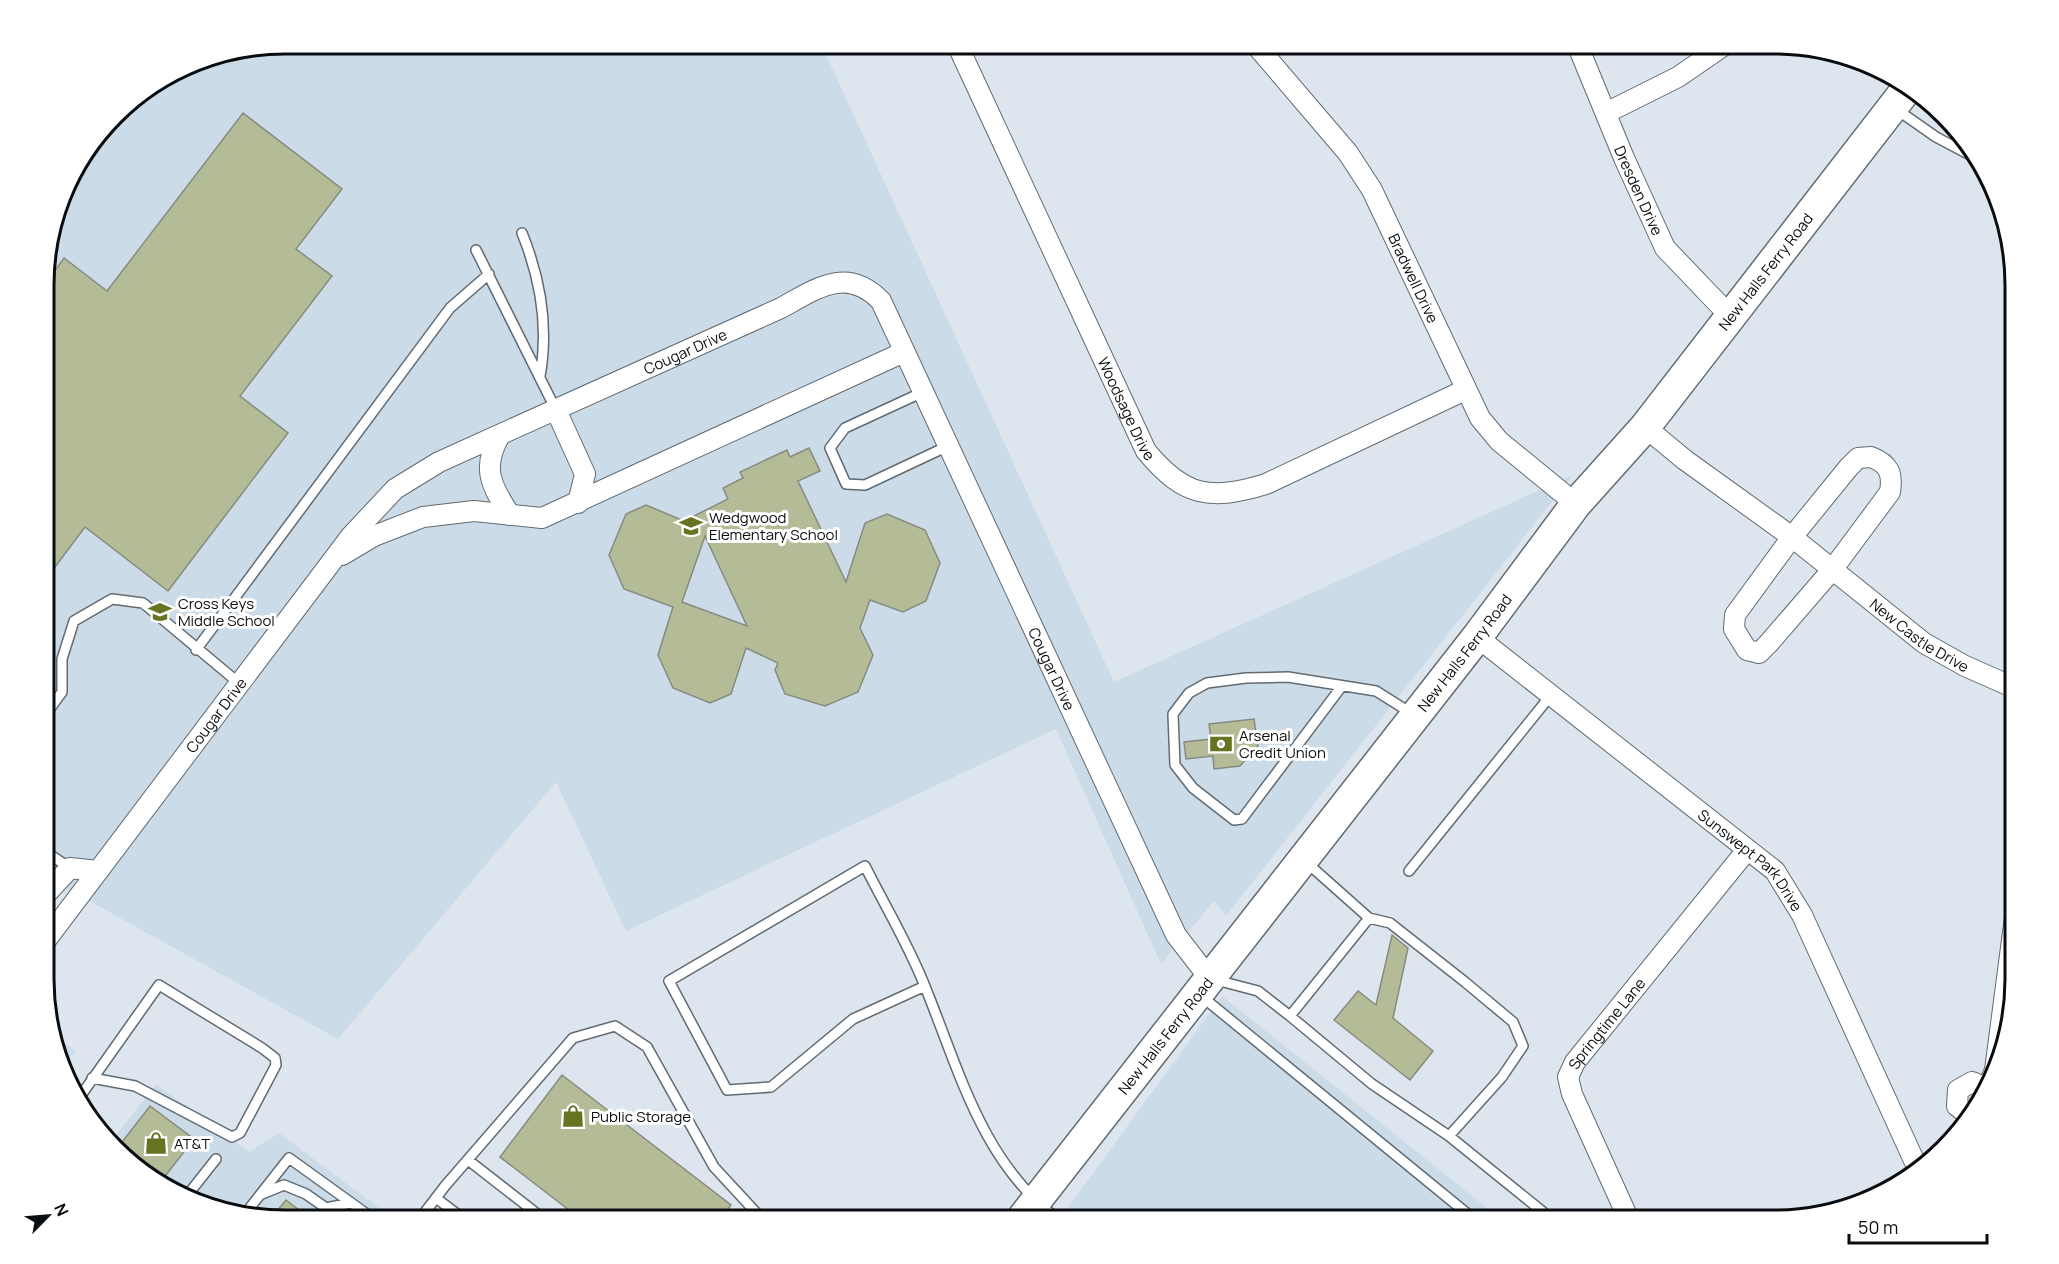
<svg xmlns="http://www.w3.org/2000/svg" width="2059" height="1264" viewBox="0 0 2059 1264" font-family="Manrope,sans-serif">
  <rect width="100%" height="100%" fill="#dde6ee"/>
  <path fill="#cbdbe8" d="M285,44H821L1114,682L1573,475L1226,916L1214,901L1161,964L1056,729L626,931L556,782L338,1039L46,877V254L69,178L126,104L193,62Z
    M1222,996L1502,1220H1059Z
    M54,1034L75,1051L64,1066Z
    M156,1084L249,1152L279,1133L395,1220H285L208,1208L151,1180L113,1139Z"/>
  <path fill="#b3bc96" stroke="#888a80" stroke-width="1.5" fill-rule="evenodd" d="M243,113L342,189L296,249L332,276L240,396L288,433L168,591L85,527L46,579V283L64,258L107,291Z
    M809,448L820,471L798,481L846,582L865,523L887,514L925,530L940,563L926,601L903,612L870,600L860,628L873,655L858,692L825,706L785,694L775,670L778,663L746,648L731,694L710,703L673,688L658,655L673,607L624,589L609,555L626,514L646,505L684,521L728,499L723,488L743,478L740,472L787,450L790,457ZM705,536L747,626L682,602Z
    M1254,719L1258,746L1240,766L1214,769L1213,756L1186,759L1184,742L1211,739L1209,724Z
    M1392,935L1408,948L1393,1018L1433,1051L1410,1080L1334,1020L1358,991L1376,1005Z
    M562,1075L731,1205L719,1220H582L500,1157Z
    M150,1106L194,1139L159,1184L151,1180L119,1146Z
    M286,1200L312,1220L271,1218Z"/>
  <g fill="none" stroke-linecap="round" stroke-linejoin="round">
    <g stroke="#626b72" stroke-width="12">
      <path id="lane" d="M1896,109L1936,137L1970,155L1973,153
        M522,233C541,280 549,326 540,376
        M476,250L556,410
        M923,392L845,428L830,448L846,484L865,485L948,446
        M196,650L450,308L489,274
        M1342,686L1242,819L1234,820L1193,788L1175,765L1173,714L1189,693L1207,683L1246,678L1288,677L1376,691L1411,713
        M46,714L62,692V659L74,621L112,599L143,603L240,684
        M46,852L70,868
        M1409,871L1551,695
        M1369,918L1390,923L1465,982L1513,1022L1523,1046L1502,1077L1449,1136
        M1216,980L1258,991L1290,1016L1369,918L1306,862
        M925,986L853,1019L771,1087L727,1090L669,981L865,866C885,906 910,947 926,989C960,1073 983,1164 1059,1220
        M1200,995L1475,1220
        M1290,1016L1372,1084L1449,1136L1543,1212
        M77,1101L159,985L262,1048L275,1058L276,1065L240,1133L232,1137L135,1086L92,1078
        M468,1160L545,1220
        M262,1194L284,1185L306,1194L326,1208L351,1203
        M186,1197L216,1159
        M436,1198L465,1220
        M245,1214L289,1158L375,1220
        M419,1220L445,1186L573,1038L615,1026L647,1047L714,1167L763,1220"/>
    </g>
    <g stroke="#626b72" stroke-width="22">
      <g id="street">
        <path id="s1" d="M957,44L1146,451C1184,497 1210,501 1266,484L1465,390"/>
        <path id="s2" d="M1255,44L1348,153L1372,190L1480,418L1499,441L1576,504"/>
        <path id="s3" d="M1577,44L1624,158L1665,248L1731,317"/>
        <path d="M1606,113L1678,77L1726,44"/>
        <path d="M556,410L585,474L578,503"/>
        <path id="s4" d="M1645,427L1685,460L1792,537L1924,643L1965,666L2015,688"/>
        <path d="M500,435C481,468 491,485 510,515"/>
        <path d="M1871,457C1889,464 1893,473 1890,492L1832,570L1768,644L1759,653L1747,650L1734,629L1735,615L1792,537L1849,467L1858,458Z"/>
        <path d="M342,555L374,536L423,517L474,511L542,518L904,352"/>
        <path id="s5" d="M1477,637L1775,871L1802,915L1917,1167"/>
        <path d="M46,894L70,868L98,871"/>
        <path id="s6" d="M46,940L351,536L395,489L439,462L781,308C817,288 847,266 881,301L1176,935L1210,979"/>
        <path d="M1988,1087L1995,1070L2015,917"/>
        <path d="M1971,1117L1957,1106L1958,1090L1972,1082L1987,1088"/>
        <path id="s7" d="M1629,1220L1572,1094L1568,1077L1575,1062L1747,850"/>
      </g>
    </g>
    <g stroke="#626b72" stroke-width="33">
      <g id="primary">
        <path id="s8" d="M1021,1220L1477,637L1576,504L1645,427L1909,86"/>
      </g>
    </g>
    <use href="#lane" stroke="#fff" stroke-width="9"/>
    <use href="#street" stroke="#fff" stroke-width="20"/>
    <use href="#primary" stroke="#fff" stroke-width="30"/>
  </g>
  <defs>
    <g id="school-bare" transform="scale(1.8)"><path d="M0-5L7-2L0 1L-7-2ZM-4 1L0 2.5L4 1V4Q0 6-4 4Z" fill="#667421" stroke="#fff" stroke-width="2.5" paint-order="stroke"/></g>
    <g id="bank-bare" transform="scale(1.8)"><path d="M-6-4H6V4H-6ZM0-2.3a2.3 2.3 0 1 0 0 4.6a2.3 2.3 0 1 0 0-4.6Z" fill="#667421" stroke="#fff" stroke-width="2.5" paint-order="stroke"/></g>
    <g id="shop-bare" transform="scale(1.8)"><path d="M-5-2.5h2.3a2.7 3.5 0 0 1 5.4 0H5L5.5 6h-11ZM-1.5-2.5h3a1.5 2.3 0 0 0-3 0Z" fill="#667421" stroke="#fff" stroke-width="2.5" paint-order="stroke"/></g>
  </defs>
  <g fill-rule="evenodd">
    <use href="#school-bare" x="691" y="526"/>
    <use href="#school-bare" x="160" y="612"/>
    <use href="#bank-bare" x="1221" y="744"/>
    <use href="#shop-bare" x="573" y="1116"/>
    <use href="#shop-bare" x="156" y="1143"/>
  </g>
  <g text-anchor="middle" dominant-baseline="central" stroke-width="6" stroke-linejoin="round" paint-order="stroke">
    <g font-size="15" fill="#0a0d10" stroke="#fff">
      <text stroke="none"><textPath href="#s3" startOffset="159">Dresden Drive</textPath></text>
      <text stroke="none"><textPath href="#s8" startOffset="1206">New Halls Ferry Road</textPath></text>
      <text stroke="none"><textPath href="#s2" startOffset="285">Bradwell Drive</textPath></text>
      <text stroke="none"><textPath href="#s6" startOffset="892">Cougar Drive</textPath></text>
      <text stroke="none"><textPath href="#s1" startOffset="402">Woodsage Drive</textPath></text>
      <text stroke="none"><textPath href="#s4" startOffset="345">New Castle Drive</textPath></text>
      <text stroke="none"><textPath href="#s8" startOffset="720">New Halls Ferry Road</textPath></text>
      <text stroke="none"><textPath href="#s6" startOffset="1514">Cougar Drive</textPath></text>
      <text stroke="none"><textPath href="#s6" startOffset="282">Cougar Drive</textPath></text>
      <text stroke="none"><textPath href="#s5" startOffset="354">Sunswept Park Drive</textPath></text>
      <text stroke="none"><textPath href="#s7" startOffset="222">Springtime Lane</textPath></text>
      <text stroke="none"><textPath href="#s8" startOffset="234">New Halls Ferry Road</textPath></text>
    </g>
    <g font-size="15" fill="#0a0d10" stroke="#fff" text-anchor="start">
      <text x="709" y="517">Wedgwood<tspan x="709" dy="17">Elementary School</tspan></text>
      <text x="178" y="603">Cross Keys<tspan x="178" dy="17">Middle School</tspan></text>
      <text x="1239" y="735">Arsenal<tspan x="1239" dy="17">Credit Union</tspan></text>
      <text x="591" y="1116">Public Storage</text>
      <text x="174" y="1143">AT&amp;T</text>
    </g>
  </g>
  <path d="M0 0H2059V1264H0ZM285 54H1774A231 231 0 0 1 2005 285V979A231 231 0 0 1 1774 1210H285A231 231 0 0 1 54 979V285A231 231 0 0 1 285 54Z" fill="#fff" fill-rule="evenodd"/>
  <path fill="none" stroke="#0a0d10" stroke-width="3" d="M285 54H1774A231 231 0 0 1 2005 285V979A231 231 0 0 1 1774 1210H285A231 231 0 0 1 54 979V285A231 231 0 0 1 285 54Z"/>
  <g transform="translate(48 1216) rotate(65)" stroke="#ffffff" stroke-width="4.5" paint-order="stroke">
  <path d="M0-4.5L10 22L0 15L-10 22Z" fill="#0a0d10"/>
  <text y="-9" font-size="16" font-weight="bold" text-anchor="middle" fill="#0a0d10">N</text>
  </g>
  <path d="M1849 1234v9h138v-9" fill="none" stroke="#0a0d10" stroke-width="3"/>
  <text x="1858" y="1234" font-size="18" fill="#0a0d10" stroke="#ffffff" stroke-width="4.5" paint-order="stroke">50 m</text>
</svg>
